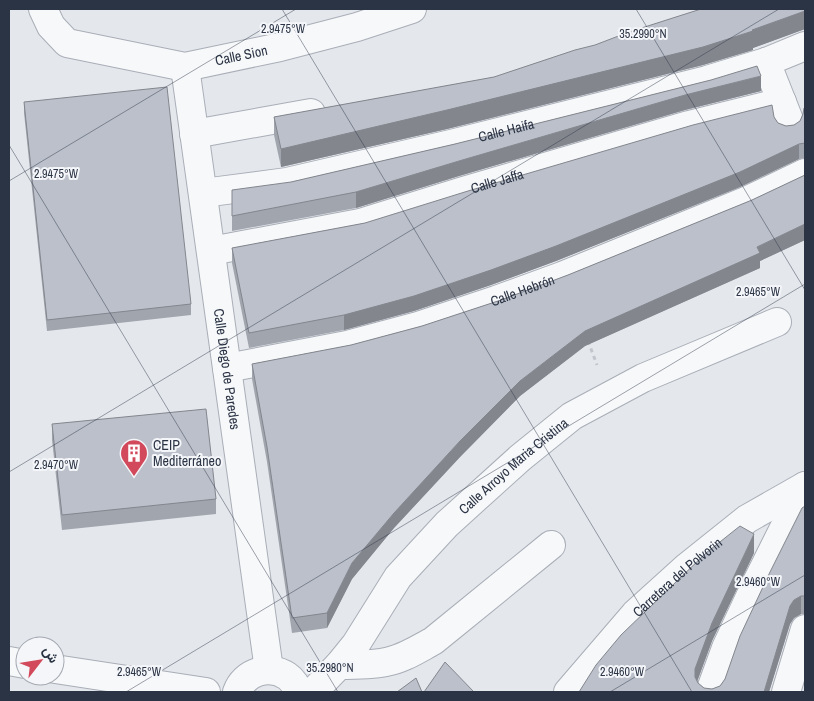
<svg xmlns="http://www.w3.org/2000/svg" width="814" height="701" viewBox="0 0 814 701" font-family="'Archivo Narrow',Vazirmatn,sans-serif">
  <rect width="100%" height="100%" fill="#e4e7ec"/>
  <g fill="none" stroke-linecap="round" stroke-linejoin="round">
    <g stroke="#a9aeb7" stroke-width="30">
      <g id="minor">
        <path id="s1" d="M43,9L51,26L67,43L185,67L280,47L357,27L412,9"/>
        <path d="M766,62L789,120L788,126"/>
        <path id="s2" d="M185,67L269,670"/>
        <path d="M194,134L311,113"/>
        <path id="s3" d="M203,193L287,182L451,144L707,80L766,62L805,46"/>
        <path id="s4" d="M211,251L360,223L463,191L689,125L782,102"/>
        <path id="s5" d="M227,368L347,345L418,326L496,300L562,276L746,201L805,173"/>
        <path d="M9,661L25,664"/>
        <path d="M339,665C355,665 371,665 386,662C403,659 418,649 433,641L551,545"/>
        <path d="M55,669L206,692"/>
        <path d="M237,692C244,672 269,664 287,676C293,680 296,686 299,692"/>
        <path id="s6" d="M313,692L339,665L356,644L398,577L447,524L520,458L572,416L643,378L777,322"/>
        <path id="s7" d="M568,692L635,614L687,567L747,519L805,486"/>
        <path d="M710,692L726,648L756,584L805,486"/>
        <path d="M786,692L805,629"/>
      </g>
    </g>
    <path stroke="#c2c5cb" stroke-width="3" stroke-dasharray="4 4" stroke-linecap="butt" d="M588,341L597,365"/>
    <use href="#minor" stroke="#f7f8fa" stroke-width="28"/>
  </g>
  <path fill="#a1a5ae" d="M805,9V29L753,48V50L703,65L447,129L281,167L274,135V117L494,77Z
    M711,80L761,91L685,110L459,176L356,208L232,231V216L291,182L455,144Z
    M24,102L191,304V315L47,331L24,113Z
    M805,108V158L799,159L740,187L556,261L491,285L414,311L344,330L249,348L232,263V248L365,223L774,117L778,123L786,126L794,125L800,121Z
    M805,175V240L760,261V268L585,346L520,396L460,457L394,528L352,579L327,628L292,633L267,462L252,379V364L351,345L422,326L501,300L568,275L752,200Z
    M52,424L216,499V514L62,530L52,440Z
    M805,506V614H801L794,618L790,624L769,692H579L754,553L712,641L697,682L704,688L712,689L720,686L725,679Z"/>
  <path fill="#83868d" d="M805,11V29L753,48V50L703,65L447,129L281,167V149L752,30Z
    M761,76V91L685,110L459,176L356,208V192L459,161L685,95Z
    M799,144V159L740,187L556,261L491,285L414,311L344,330V315Z
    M805,224V240L760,261V268L585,346L520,396L460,457L394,528L352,579L327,628V613L352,563L394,513L460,441L520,381L585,331Z
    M754,534V553L712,641L695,687V669L712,623Z
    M801,596V614L794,618L790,624L769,692H764L790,606L794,600Z"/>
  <path fill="#bbc0ca" stroke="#83868d" d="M701,9H805V11L752,30L753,31L703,47L447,110L281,149L274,117L494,77L575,50L595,45L629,32Z
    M757,66L761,76L685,95L459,161L356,192L232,216V190L291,182L455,144L711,80Z
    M167,87L191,304L47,320L24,102Z
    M772,105L774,117L778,123L786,126L794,125L800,121L803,114L804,108H805V143L799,144L740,172L556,246L491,270L414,296L344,315L249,333L232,248L365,223L468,191L693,125Z
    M805,175V224L757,247L760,253L585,331L520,381L460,441L394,513L352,563L327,613L292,618L267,447L252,364L351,345L422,326L501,300L568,275L752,200Z
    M206,409L216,499L62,515L52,424Z
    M805,506V596H801L794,600L790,606L764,692H579L596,665L621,635L706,553L740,526L754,534L712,623L695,669V677L698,683L704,688L712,689L720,686L725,679L740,636L770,572L802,508Z
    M445,662L474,692H424Z
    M416,678L422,692H397Z"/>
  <path fill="none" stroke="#2b3445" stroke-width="1" stroke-opacity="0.45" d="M282,9L692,692M636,9L805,290M9,145L338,692M9,181L296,9M9,472L779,9M126,692L805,284M610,692L805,575"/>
  <defs>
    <g id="building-pin" transform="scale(1.4375)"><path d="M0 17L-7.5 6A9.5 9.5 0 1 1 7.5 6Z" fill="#d1495b" stroke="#f4f6f9"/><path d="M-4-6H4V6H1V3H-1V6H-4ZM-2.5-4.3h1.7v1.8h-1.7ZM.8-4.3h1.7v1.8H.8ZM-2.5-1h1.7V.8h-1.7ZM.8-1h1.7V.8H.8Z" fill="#fff"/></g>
  </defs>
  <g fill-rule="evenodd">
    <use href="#building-pin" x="134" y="453"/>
  </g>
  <g text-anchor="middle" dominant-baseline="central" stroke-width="4" stroke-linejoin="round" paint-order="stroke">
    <g font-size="14" fill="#2b3445" stroke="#f4f6f9">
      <text stroke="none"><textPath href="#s1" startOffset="220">Calle Sion</textPath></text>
      <text stroke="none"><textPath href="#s3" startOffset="310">Calle Haifa</textPath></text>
      <text stroke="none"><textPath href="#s4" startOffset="295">Calle Jaffa</textPath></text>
      <text stroke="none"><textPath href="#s5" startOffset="306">Calle Hebrón</textPath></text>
      <text stroke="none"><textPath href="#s2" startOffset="305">Calle Diego de Paredes</textPath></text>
      <text stroke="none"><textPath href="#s6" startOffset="304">Calle Arroyo Maria Cristina</textPath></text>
      <text stroke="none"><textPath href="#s7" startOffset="159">Carretera del Polvorin</textPath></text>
    </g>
    <g font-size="14" fill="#2b3445" stroke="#f4f6f9" text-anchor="start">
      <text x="153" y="445">CEIP<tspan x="153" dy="16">Mediterráneo</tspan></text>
    </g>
  </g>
  <g font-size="12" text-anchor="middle" fill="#2b3445" stroke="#f4f6f9" stroke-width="4" stroke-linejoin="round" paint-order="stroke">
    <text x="283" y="33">2.9475°W</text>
    <text x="643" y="38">35.2990°N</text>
    <text x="56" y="178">2.9475°W</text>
    <text x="758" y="296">2.9465°W</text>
    <text x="56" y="469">2.9470°W</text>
    <text x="758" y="586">2.9460°W</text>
    <text x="330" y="672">35.2980°N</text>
    <text x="139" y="676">2.9465°W</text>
    <text x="622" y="676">2.9460°W</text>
  </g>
  <rect width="814" height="701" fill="none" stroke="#2b3445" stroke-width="20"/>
  <g transform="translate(40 661) rotate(59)"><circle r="24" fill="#f4f6f9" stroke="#a4a8b1"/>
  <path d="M0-4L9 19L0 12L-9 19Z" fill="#d1495b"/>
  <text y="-8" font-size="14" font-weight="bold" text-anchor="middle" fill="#2b3445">ش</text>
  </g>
</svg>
